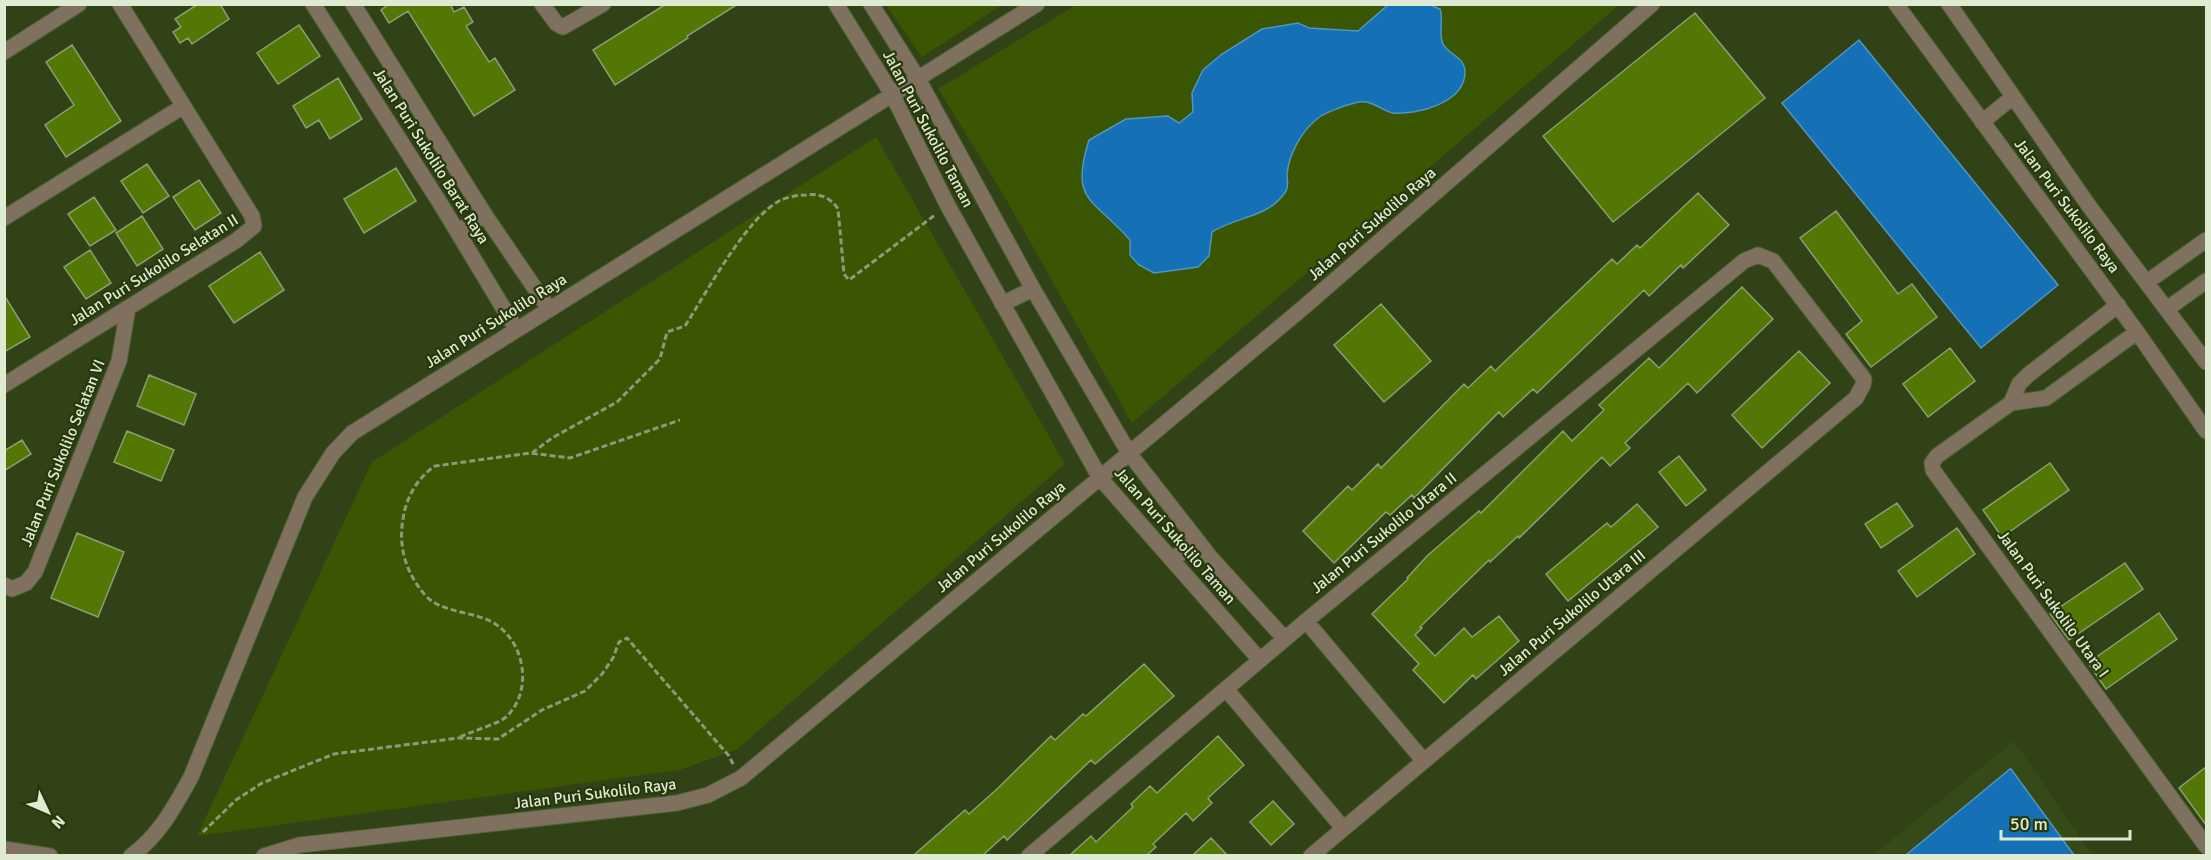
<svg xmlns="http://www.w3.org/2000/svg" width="2211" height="860" viewBox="0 0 2211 860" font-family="Signika,sans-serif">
  <rect width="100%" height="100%" fill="#314217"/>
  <path fill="#364a17" d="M2014,741L2092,855L1872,856Z"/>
  <path fill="#3a5603" d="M886,5H1002L922,57Z
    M1076,5H1619L1132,423L1006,199L938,89Z
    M876,137L1065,464L736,750L679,770L197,836L372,462Z"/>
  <path fill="#1570b6" stroke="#5295be" stroke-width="1.5" d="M1389,4L1430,5L1440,9C1444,20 1438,33 1443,44C1449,55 1465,57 1465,72C1465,103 1417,115 1393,113C1382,111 1373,100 1359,102C1348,104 1330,111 1321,116C1303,128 1289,153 1287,174C1287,180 1289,186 1286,191C1269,218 1237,216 1212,232L1209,256L1198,267L1154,273L1139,265L1130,255V240C1094,198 1069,203 1089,140L1126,119L1168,116L1179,123L1193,112L1192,93L1203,70L1222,54L1262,29L1298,23L1309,28L1358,31Z
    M1859,40L2058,285L1981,348L1782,103Z
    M2011,769L2074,855H1906L2010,769Z"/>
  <path fill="#527705" stroke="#899f70" stroke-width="1.5" d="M198,4H220L229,19L192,44L188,38L180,43L173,32L181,27L175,19Z
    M389,4H450L454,12L464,7L473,22L466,26L489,62L495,58L515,90L474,116L408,11L389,23L381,10Z
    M666,4H738L687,36L688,38L615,85L593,50Z
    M1695,13L1765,98L1613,222L1543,136Z
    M299,25L320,56L278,84L257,53Z
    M72,45L121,121L66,157L45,125L74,105L46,62Z
    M338,78L362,119L330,139L319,120L306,128L293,106Z
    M147,164L169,196L143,213L121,181Z
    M396,168L416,201L364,233L344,199Z
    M199,180L221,213L195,230L173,197Z
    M1698,193L1729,225L1683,268L1681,265L1649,296L1644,290L1537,393L1533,389L1503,417L1499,412L1414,498L1412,495L1390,515L1386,512L1334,563L1303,531L1348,486L1352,490L1378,464L1381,468L1464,384L1468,388L1491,366L1495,371L1612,259L1617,264L1637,245L1640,248Z
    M94,197L116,230L90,246L68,214Z
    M1836,211L1898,294L1912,284L1937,317L1871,367L1846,334L1862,321L1800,238Z
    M142,216L163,249L137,266L116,233Z
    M90,250L111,283L86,299L64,267Z
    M260,252L284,290L234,323L209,286Z
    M1742,287L1773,319L1697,393L1688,383L1625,443L1630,448L1610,466L1602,457L1519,538L1518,536L1490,562L1489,560L1420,627L1422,628L1415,635L1435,656L1464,628L1472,637L1499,616L1519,641L1476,679L1473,675L1444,703L1413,670L1419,664L1372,614L1408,579L1407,578L1427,556L1479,511L1481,513L1563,431L1572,441L1604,410L1599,405L1649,358L1659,368Z
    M4,295L30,337L4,352Z
    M1381,304L1431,361L1384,402L1334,345Z
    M1950,348L1975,381L1928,417L1903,384Z
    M1799,351L1830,383L1762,448L1732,415Z
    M149,375L196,394L184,425L137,406Z
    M127,431L174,450L161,481L114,462Z
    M22,440L31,454L4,471V451Z
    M1679,456L1706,490L1686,506L1659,472Z
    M2050,463L2069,490L2002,537L1983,510Z
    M1897,503L1913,526L1881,548L1865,524Z
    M1637,504L1658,527L1568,601L1546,574L1607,523L1611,527Z
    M1957,528L1975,554L1917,597L1898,571Z
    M77,533L124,552L98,617L51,598Z
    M2125,563L2143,589L2069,640L2050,614Z
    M2159,613L2177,639L2106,689L2088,663Z
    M1144,664L1174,696L1095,764L1091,760L1007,840L1004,836L983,855H914L965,810L969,814L996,790L1051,736L1055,740L1083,714L1086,716Z
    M1218,736L1244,765L1208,798L1212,803L1193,821L1186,813L1153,844L1156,847L1147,855H1070L1091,836L1096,842L1133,807L1131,804L1150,786L1157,793Z
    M2206,767V825L2179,788Z
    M1273,801L1294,824L1271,845L1250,822Z
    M1211,838L1227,855H1193Z"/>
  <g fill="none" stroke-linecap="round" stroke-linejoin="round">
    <g stroke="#506039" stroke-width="17">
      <path id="street" d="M313,4L440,203L516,329
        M353,4L485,215L549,309
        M542,4L556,23L563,27L603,4
        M836,4L892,94L948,206L1100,478L1260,660
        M871,4L917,77L1033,289L1129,453L1211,558L1285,639
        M1896,4L2137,332L2206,431
        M1949,4L2089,206L2206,362
        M4,52L79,4
        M1982,122L2013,97
        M4,218L182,107
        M458,231L485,215
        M2147,282L2206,240
        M1002,304L1033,289
        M2118,305L2028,375L2019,384L2011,403L2046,398L2137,332
        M2167,309L2206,281
        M4,385L237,240L254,226L252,216L120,4
        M2011,403L1937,456L1932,463L1933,470L2206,846
        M1172,560L1197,540
        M4,585L12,589L26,583L35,572L119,361L128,308
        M1306,621L1423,760
        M1226,689L1343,828
        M4,849L50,856
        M131,856C159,836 175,806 191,777L305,497L333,453L352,433L1037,4
        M264,856L300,845L677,803L708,795L741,778L1304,307L1652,4
        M1029,856L1306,621L1744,261L1758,255L1773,261L1864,379L1863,385L1856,398L1311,856"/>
    </g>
    <path stroke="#8c9a79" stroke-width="3" stroke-dasharray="6 3" stroke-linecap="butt" d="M532,453L552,438L617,402L660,359L667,332L685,326C707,292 745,220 779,201C787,197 798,195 806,195C820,193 831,198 838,209L844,274L849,280L935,215
      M460,737C472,731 498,724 506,717C534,691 525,640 492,622C472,611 441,613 425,595C406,573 398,547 403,519C406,498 417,478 435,466L530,453L570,458L680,420
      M203,832L236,800L262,783L334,754L459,738L498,739L542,710L585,691L602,674L613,658L619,642L627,638L729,756L734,766"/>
    <use href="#street" stroke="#807060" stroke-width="15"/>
  </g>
  <g text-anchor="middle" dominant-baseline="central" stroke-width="4.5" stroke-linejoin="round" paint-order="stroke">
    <g font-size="16" fill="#dfead2" stroke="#27380c">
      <text transform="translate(928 129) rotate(62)">Jalan Puri Sukolilo Taman</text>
      <text transform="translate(431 156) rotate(58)">Jalan Puri Sukolilo Barat Raya</text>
      <text transform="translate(2067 206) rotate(53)">Jalan Puri Sukolilo Raya</text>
      <text transform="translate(1372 224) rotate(-41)">Jalan Puri Sukolilo Raya</text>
      <text transform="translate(154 270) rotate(-32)">Jalan Puri Sukolilo Selatan II</text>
      <text transform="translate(496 321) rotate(-32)">Jalan Puri Sukolilo Raya</text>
      <text transform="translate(63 453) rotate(-68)">Jalan Puri Sukolilo Selatan VI</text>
      <text transform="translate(1384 533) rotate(-39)">Jalan Puri Sukolilo Utara II</text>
      <text transform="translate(1175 536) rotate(49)">Jalan Puri Sukolilo Taman</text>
      <text transform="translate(1001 537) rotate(-40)">Jalan Puri Sukolilo Raya</text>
      <text transform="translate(2053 604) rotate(54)">Jalan Puri Sukolilo Utara I</text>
      <text transform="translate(1572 613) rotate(-40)">Jalan Puri Sukolilo Utara III</text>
      <text transform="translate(595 794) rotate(-7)">Jalan Puri Sukolilo Raya</text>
    </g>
  </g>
  <rect width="2211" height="860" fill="none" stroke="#dfead2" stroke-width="12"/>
  <g transform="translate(48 812) rotate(134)" stroke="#27380c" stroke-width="4.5" paint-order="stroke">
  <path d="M0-4.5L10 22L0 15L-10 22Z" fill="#dfead2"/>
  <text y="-9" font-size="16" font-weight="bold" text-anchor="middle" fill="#dfead2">N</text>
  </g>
  <path d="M2001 830v9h129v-9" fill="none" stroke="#dfead2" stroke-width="3"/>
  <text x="2010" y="830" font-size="18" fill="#dfead2" stroke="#27380c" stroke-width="4.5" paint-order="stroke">50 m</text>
</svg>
